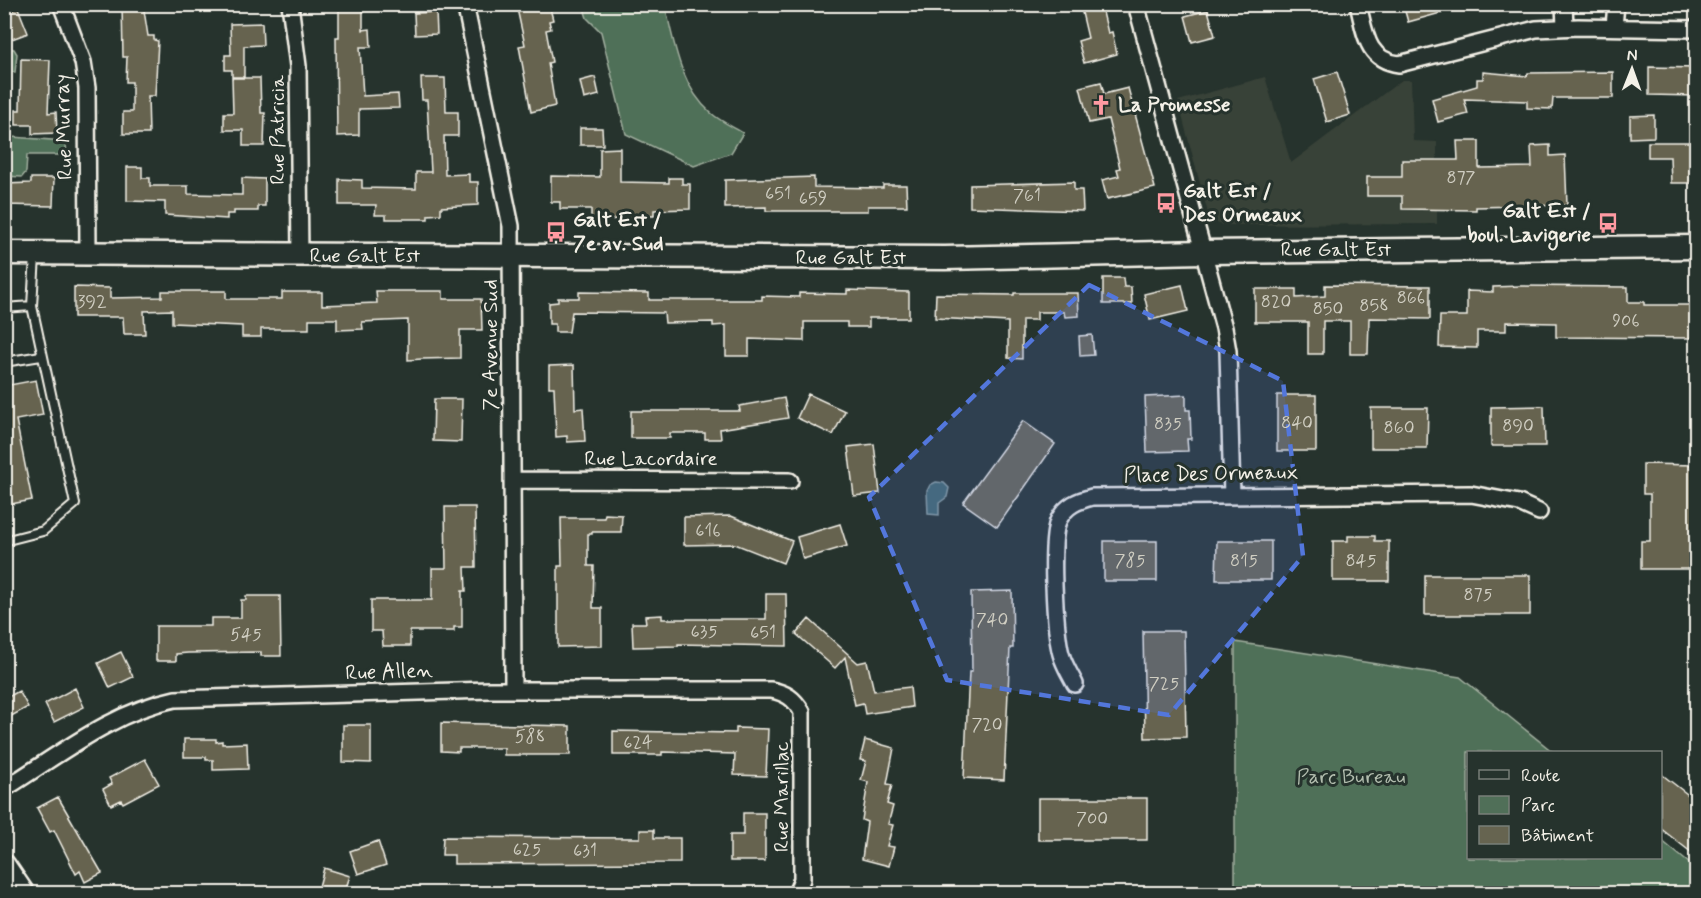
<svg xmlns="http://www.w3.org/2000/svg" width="1701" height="898" viewBox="0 0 1701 898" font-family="Mynerve,sans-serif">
  <rect width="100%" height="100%" fill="#26332d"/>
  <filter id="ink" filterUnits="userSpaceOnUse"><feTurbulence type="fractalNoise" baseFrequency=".0167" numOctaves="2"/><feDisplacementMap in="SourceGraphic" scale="12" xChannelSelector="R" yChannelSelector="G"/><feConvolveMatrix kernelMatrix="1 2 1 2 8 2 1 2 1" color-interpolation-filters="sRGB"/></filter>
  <g filter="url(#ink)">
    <path fill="#394238" d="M1265,77L1291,163L1402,80H1411L1413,141L1437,142V224L1223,225L1217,223L1213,215L1209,217L1178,101Z"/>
    <path fill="#506f58" stroke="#a2b0a0" stroke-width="1.5" d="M583,5H665C674,42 680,86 711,113C720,121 733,127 743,133L731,153L694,166L626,134L601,32L587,18Z
      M5,48L14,49L17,54L15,72H5Z
      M5,107L9,134L12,137L65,141L67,151L63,155H27L26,172L22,177L5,176Z
      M1235,642L1460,677L1553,752H1468V858H1660L1661,840L1696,869V893H1235Z"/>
    <path fill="#436669" stroke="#8a9e9c" stroke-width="1.5" d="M936,482L944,483L949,488L947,497L939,503V515L928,514L927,491L930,485Z"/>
    <path fill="#666450" stroke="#f4f1e8" stroke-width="1.5" d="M122,4H143L148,36H154V40L158,41L155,96H148L149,134H123V112H132V82H126L127,57H123Z
      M339,4H363V30L370,29L371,47H360L363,96L398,94L399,108L359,109V135L337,136L336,37H339Z
      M516,4H549L553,20L549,21L551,29L546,30L552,62L548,63L555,106L531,112L519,46L525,45Z
      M1080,4H1101L1108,33L1112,32L1117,54L1084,63L1078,41L1088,38Z
      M1403,4H1455V9L1408,22Z
      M18,8L28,33L4,42V13Z
      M1208,10L1215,36L1192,42L1185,16Z
      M436,12L437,34L415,35L414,13Z
      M262,23L263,45L244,46V77H232V70H225V55H231L230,24Z
      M21,59L50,60L48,113L56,112L57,133L32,134V125H16V110H20Z
      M1649,67L1696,68V96L1649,95Z
      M1337,72L1350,115L1327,122L1314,79Z
      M1483,72L1527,76L1528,73L1613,72V98H1553L1552,109L1527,108V101L1464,99L1468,114L1438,122L1432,99L1477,86V79H1483Z
      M595,77L599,95L584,99L580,81Z
      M232,78H260L261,113H265L264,146H243V130H224V113H233Z
      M421,78H445L446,112H458V136H444L445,175L469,174V182H478V205L441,207V214L428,215V219H386V215H375L376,205H339V179L362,180V188L416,189V172H431L427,100H422Z
      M1101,82L1104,94L1128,88L1155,188L1107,199L1102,180L1119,176L1117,169L1120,168L1108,119L1089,123L1080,87Z
      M1654,115V137L1630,138V116Z
      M580,128H602L603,145H580Z
      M1457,141H1479V168L1532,167L1531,146L1550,145V156L1565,155L1567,205L1476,207V210L1402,209V196H1367V177H1402V160H1458Z
      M1648,142H1696V183H1671L1670,157H1648Z
      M620,148V182L669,183V178H682V184H690V209L654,210V216H643L642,220L591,219V209H560V202H551V176L600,177V149Z
      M127,167H142V178H150V186H188V194L242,195V178L265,179V206H258V211H234V214H227V219L165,215V202L127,201Z
      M814,177V187L883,188V185H906L907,206H868V211H766V207L725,208V180Z
      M31,178H54L53,206L4,205V184L31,183Z
      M1074,182V190H1082L1083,211L970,207V185Z
      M1103,278H1123L1124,287H1131L1132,304H1103Z
      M1182,285L1188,311L1150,320L1144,294Z
      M1325,285L1430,286V319L1369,318L1368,354H1350V321H1323V354H1308V322H1255V289H1296V298L1325,296Z
      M1520,286L1628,287V302H1644V305H1696V338L1556,337V323L1506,322V331H1477V348L1439,347L1440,316H1467V291L1493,292V287Z
      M74,287L110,288V298L162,297V291H226V299H282V292H322V305L377,303L376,291H443V299H481L482,330H460V358L422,359L408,360V320L362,322L363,329L337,330V319H309V329H261V337H242V326L172,323V310L144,311L145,334H124L123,317H74Z
      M847,290L909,292V318H869V327H847V322H804V341L749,339V356H726V325L713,326V322L665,323L664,313L572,312L569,332H555V324H549V303L558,302V298H579V292L649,293V300H762V296L799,297V293L847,294Z
      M1014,293H1078L1079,316L1065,317L1064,312H1037V320H1022V359L1008,358V322L935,318L936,294L1014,295Z
      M1092,335L1094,355L1080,356L1079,336Z
      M574,365L575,409L583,408L585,441L567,442V436L556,437L554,387H549V366Z
      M36,380L43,415L16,420L32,500L6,505L4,386Z
      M808,394L845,411L833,435L797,418Z
      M1186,395V410H1190L1191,439H1187L1188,451L1147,452L1145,397Z
      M1277,395H1316V451H1277Z
      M784,398L788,418L720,429L721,439H705V433H670V438H631V411H740L739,406Z
      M434,399H462L461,442L433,441Z
      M1544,406L1545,446H1491V407Z
      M1371,408H1428L1427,448H1371Z
      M1023,421L1055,444L997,527L963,503Z
      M874,444L880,493L854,496L848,447Z
      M1643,464L1696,465V569H1641V541H1650V494H1643Z
      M445,507H475L476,567H465L466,591H462V627H454V631H410V646H383L382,631H371V600H432V568H446Z
      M605,514L622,515L621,532H592V534H588V566H594L593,608H602V646L558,647V566H562L561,518H604Z
      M731,516L792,541L783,563L735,544L684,545V517Z
      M840,524L847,546L803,559L797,537Z
      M1348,536H1375V541H1389V581H1333V541H1348Z
      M1104,541H1157V581H1104Z
      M1217,541H1271V580H1216Z
      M1425,575H1530V615H1425Z
      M1012,591L1013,648H1010L1004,780L964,778L969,672H972L971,592Z
      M766,594H786L787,646L678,644V646L633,647L632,623H646L645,616L662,615V619H766Z
      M246,596H280L281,656H261V652L188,653L176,654V661H156V626H211V618H241V600H246Z
      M809,619L858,663L867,661L874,691L910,687L912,707L865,714L863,703L855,705L845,657L835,668L796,634Z
      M1143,631H1184L1186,737L1145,738Z
      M121,652L133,677L110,688L98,663Z
      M75,688L84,707L54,722L45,704Z
      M19,691L28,707L4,720V699Z
      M441,723L570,726V755H504V748H459V752L441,751Z
      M343,725H371V763L343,762Z
      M736,728L768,729L766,776L734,775L735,754L662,752V755H613V731L736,733Z
      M184,739H216V742L222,741V744L247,743L248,769L213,770V760H206V757H184Z
      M865,740L894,748L887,784L892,785L887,804L893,806L888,824L893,825L887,846L894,847L889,866L862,859L867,822L862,820L868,782L861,780L866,761L860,760Z
      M145,759L159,784L123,803L121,800L111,805L103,789L112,784L109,778Z
      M1660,773L1696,801V856L1660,828Z
      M58,797L102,873L85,882L80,871L76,874L54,830L50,832L37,808Z
      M1038,798H1147V840H1038Z
      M743,813H765V861H730V835H743Z
      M640,830H654V838H680V863L454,864V855H442L443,837L640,838Z
      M378,841L386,865L358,874L350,851Z
      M324,868L350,876L344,894H317Z"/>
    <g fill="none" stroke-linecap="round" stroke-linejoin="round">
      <g stroke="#f4f1e8" stroke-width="12">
        <path id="lane" d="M4,308L32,306
          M4,362L41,356
          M4,541L43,531L75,504L32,306L35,256"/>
      </g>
      <g stroke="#f4f1e8" stroke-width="20">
        <path id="street" d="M61,4L83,62L87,88L88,253
          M290,4L298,66L300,256
          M465,4L511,226L513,690
          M1136,4L1224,328L1228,351L1232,496
          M1358,4C1365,32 1366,60 1399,64L1536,29L1578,27L1696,29
          M1564,4L1565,27
          M1614,27L1616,4
          M512,480L790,481
          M1075,684C1070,674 1064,665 1061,654C1055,633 1049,537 1059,519C1067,505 1077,501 1092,497L1471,494L1519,503L1539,512
          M4,789C59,755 112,712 175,699L490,690H771C786,693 794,698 802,712V879L796,894"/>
      </g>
      <g stroke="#f4f1e8" stroke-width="27">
        <path id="secondary" d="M4,253L945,258L1203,252L1696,247
          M4,866L23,894"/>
      </g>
      <use href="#lane" stroke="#26332d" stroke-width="8"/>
      <use href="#street" stroke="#26332d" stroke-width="15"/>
      <use href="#secondary" stroke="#26332d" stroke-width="22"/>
    </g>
  </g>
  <path fill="#5377dc" fill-opacity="0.2" stroke="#5377dc" stroke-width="4.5" stroke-dasharray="12 8" stroke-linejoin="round" d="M1089,285L1283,381L1303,556L1169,715L947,680L869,497Z"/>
  <defs>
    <g id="church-bare" transform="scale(1.62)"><path d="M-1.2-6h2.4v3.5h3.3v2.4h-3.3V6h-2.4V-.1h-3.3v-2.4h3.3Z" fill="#ff9aa2" stroke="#26332d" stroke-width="2.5" paint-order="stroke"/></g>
    <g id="bus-bare" transform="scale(1.62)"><path d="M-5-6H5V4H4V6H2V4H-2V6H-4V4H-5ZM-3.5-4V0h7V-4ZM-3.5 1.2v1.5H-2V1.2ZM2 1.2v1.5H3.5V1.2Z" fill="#ff9aa2" stroke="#26332d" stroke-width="2.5" paint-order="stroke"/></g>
  </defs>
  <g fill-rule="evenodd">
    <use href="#church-bare" x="1101" y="105"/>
    <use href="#bus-bare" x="1166" y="203"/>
    <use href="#bus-bare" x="1608" y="223"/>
    <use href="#bus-bare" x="556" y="232"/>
  </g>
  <g text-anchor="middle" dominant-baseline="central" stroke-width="6" stroke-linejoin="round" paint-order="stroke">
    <g font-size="18" fill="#d0cec2">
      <text x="1461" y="178">877</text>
      <text x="778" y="194">651</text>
      <text x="1027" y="196">761</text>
      <text x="813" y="199">659</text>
      <text x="1411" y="298">866</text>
      <text x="92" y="302">392</text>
      <text x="1276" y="302">820</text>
      <text x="1374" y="306">858</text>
      <text x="1328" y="309">850</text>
      <text x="1626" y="321">906</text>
      <text x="1297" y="423">840</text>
      <text x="1168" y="424">835</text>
      <text x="1518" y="426">890</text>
      <text x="1399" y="428">860</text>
      <text x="708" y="531">616</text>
      <text x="1130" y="561">785</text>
      <text x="1244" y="561">815</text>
      <text x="1361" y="561">845</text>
      <text x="1478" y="595">875</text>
      <text x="992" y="620">740</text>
      <text x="704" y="632">635</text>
      <text x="763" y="633">651</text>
      <text x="246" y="635">545</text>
      <text x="1164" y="684">725</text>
      <text x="987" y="725">720</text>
      <text x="530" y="737">588</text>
      <text x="638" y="743">624</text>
      <text x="1092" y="819">700</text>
      <text x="527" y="850">625</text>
      <text x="585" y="851">631</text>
    </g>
    <g font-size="21" font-weight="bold" fill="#f4f1e8" stroke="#26332d" text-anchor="start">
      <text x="1118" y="105">La Promesse</text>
      <text x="1183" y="191">Galt Est /<tspan x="1183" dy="24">Des Ormeaux</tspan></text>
      <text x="1591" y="211" text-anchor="end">Galt Est /<tspan x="1591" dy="24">boul. Lavigerie</tspan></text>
      <text x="573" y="220">Galt Est /<tspan x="573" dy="24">7e av. Sud</tspan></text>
    </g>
    <g font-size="21" fill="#f4f1e8" stroke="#26332d">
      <text transform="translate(64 127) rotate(-92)">Rue Murray</text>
      <text transform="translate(278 130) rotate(-90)">Rue Patricia</text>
      <text x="1336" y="250">Rue Galt Est</text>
      <text x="365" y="256">Rue Galt Est</text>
      <text x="851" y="258">Rue Galt Est</text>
      <text transform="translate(491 345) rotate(-90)">7e Avenue Sud</text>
      <text x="651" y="459">Rue Lacordaire</text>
      <text transform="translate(1211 474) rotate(-1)">Place Des Ormeaux</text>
      <text transform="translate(389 672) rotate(-2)">Rue Allen</text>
      <text transform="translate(782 797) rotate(-90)">Rue Marillac</text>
    </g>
    <g font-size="21" fill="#b2bdae" stroke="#26332d">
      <text x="1351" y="777">Parc Bureau</text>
    </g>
  </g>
  <rect width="1701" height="898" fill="none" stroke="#26332d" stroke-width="24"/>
  <rect x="12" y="12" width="1677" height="874" fill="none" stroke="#f4f1e8" stroke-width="2" filter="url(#ink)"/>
  <rect x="1467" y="751" width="195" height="108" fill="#26332d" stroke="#787f78" stroke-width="1.5"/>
  <rect x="1479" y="770" width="30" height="9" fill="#26332d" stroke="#787f78" stroke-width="1.5"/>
  <text x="1521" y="781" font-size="18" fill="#f4f1e8">Route</text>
  <rect x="1479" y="796" width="30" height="18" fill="#506f58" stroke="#787f78" stroke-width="1.5"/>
  <text x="1521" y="811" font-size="18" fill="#f4f1e8">Parc</text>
  <rect x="1479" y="826" width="30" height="18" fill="#666450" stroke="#787f78" stroke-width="1.5"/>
  <text x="1521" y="841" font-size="18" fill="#f4f1e8">Bâtiment</text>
  <g transform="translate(1632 69) rotate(1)" stroke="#26332d" stroke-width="4.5" paint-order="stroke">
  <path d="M0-4.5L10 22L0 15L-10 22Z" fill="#f4f1e8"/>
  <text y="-9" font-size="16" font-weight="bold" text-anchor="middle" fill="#f4f1e8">N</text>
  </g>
</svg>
